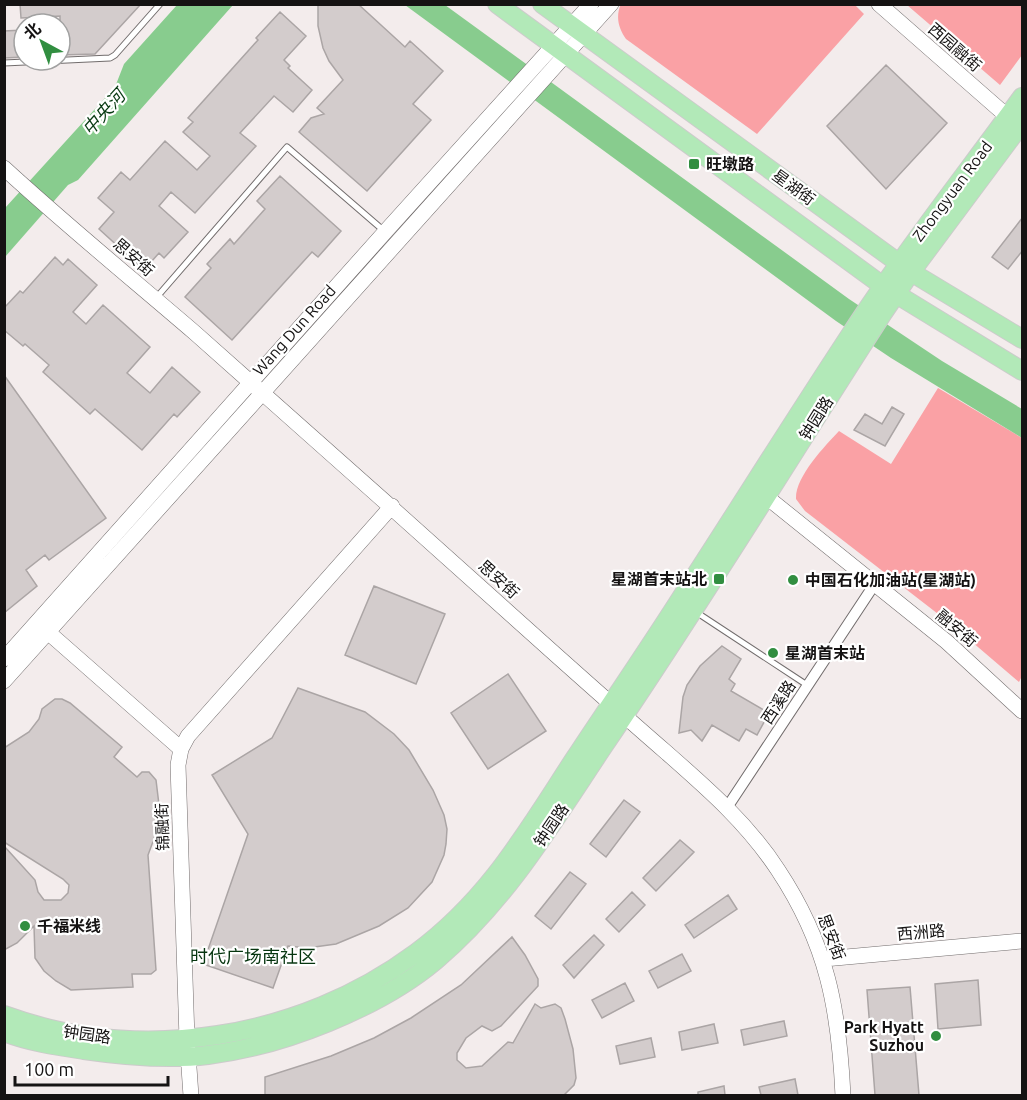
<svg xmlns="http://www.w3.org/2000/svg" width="1027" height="1100" viewBox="0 0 1027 1100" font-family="Ubuntu,'Noto Sans SC',sans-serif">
  <rect width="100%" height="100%" fill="#f3ecec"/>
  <path fill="#faa1a5" d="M621,4H854L864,14L757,134L626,39C619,29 615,17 621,4Z
    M907,5H1022V55L1000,85Z
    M938,388L1022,438V676L1019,682L951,624L805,511L796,499C795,477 825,446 839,431L891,464Z"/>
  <path fill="#88cc8e" d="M177,5H233L78,180L68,185L5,257V208L115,87L124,64Z
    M405,5H445L849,299L942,361L1022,409V438L891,358L836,321Z"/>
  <path fill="#d3cccc" stroke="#aba5a5" stroke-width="1.5" d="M20,4H141L95,54L60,55V16L21,18Z
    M318,4H358L405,47L410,41L443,71L413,104L431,120L367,191L299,132L311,118L324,114L317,108L343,80L329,61L323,48L318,26Z
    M280,12L306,36L284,60L290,66L288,68L312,90L293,112L274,96L240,133L256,146L195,213L171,192L159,206L188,232L164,258L159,253L144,270L99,229L114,212L98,198L121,172L130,180L165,141L197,170L210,156L183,132L193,122L188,118L258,40L256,38Z
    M24,30V57L4,58V31Z
    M886,65L947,123L886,189L827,126Z
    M280,176L341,231L318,257L312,252L232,340L185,297L211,268L207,264L230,239L234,244L265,209L257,201Z
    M1023,217V250L1008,269L992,257Z
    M55,257L63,265L68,259L97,285L73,312L86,324L103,305L150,347L127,373L150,393L172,367L200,392L177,417L174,414L142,450L95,409L90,414L43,372L49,365L25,344L23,346L4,330V308L20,291L23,293Z
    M4,375L106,518L49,560L45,555L26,570L37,586L4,613Z
    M892,407L904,414L885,446L854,430L865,414L882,424Z
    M374,586L445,614L416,684L345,655Z
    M722,646L741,659L729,679L735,684L731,691L769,713L757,735L746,729L739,741L712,725L702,741L691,730L679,733L683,697L687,685L700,666Z
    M508,674L546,731L488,769L451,713Z
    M298,688L365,712L394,734L409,750L433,790L444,815L447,829L446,844L444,855L432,882L408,908L379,926L336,944L307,948L288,946L273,988L203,964L248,834L212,775L272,738Z
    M55,699H62L70,703L122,747L114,757L137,777L142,772H149L156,780L160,813L158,828L148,855L156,970L151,974H132L133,987L71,990L56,981L44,971L35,958L34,926L17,943L4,950V846L35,880L38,892L44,900H61L68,893L69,885L63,879L4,842V748L29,732L39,719L42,709Z
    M624,800L640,812L606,857L590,844Z
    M680,840L694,852L656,891L643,878Z
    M570,872L586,884L551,929L535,916Z
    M632,892L645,905L619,932L606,919Z
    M728,895L737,909L694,938L685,925Z
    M594,935L604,945L574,978L563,965Z
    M512,937L525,955L538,979V986L501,1026L492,1031L482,1026L466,1038L457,1053V1060L466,1068L482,1066L508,1042L513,1043L535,1004L541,1008L555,1004L561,1008L565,1019L573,1049L576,1078L574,1085L564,1095H265V1077L331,1056L374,1038L411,1018L461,985Z
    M682,954L691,971L658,988L649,971Z
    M978,980L981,1025L938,1029L935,984Z
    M625,983L634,1001L602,1018L592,1000Z
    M910,987L919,1095H875L867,990Z
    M784,1021L787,1036L744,1045L741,1030Z
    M714,1024L718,1043L682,1050L679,1032Z
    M651,1038L655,1057L620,1064L616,1046Z
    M795,1079L798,1095H761L759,1087Z
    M724,1086L725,1095H698V1092Z"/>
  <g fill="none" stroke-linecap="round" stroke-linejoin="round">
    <g stroke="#726d6d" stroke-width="7">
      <path id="lane" d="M4,63L110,58L115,55L160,4
        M156,298L287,147L383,230
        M696,612L807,685"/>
    </g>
    <g stroke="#726d6d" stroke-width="12">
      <path id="street" d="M728,806L874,585"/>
    </g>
    <g stroke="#726d6d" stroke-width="16">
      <path id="secondary" d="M879,4L1008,117
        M4,168C66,225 131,278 195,333C316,440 436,547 556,655C593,688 630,721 667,753C708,789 748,824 778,870C827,944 839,1008 843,1096
        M758,490L947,642L1022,711
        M41,626L181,749
        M4,659L385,232L591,4
        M4,681L611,4
        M824,959L1022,941
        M191,1096L187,1039L178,765L181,749L188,736L392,506"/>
    </g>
    <g stroke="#cccbcb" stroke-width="20">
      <path id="primary" d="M497,4L883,286L1022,371
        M542,4L911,272L1022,339
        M4,1015C141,1065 300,1039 416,953C489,899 526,833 575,758C612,702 650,647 686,590C747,496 806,401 868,308C917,236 971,167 1022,97
        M4,1032C29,1042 57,1046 84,1050C125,1056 167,1060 208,1055C282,1046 379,1008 436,960C507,900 554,820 605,744C701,603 790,457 883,313L911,272L1022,123"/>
    </g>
    <use href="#lane" stroke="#fff" stroke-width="5"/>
    <use href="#street" stroke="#fff" stroke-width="10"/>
    <use href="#secondary" stroke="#fff" stroke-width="15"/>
    <use href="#primary" stroke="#b2e9b8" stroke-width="18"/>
  </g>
  <g fill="#318e40" stroke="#fff" stroke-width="2">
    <rect x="688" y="158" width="12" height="12" rx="3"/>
    <rect x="713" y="573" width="12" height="12" rx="3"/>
    <circle cx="793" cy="580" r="6"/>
    <circle cx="773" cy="653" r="6"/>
    <circle cx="25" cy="926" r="6"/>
    <circle cx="936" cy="1036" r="6"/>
  </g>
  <g text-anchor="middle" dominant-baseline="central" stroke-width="4.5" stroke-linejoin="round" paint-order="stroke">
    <g font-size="16" fill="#151313" stroke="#fff">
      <text transform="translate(955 47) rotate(41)">西园融街</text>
      <text transform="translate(794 187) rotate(36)">星湖街</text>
      <text transform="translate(952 191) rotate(-53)">Zhongyuan Road</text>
      <text transform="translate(134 257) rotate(41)">思安街</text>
      <text transform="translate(294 330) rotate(-48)">Wang Dun Road</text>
      <text transform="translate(816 418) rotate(-58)">钟园路</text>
      <text transform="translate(499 579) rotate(42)">思安街</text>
      <text transform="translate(957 628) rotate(40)">融安街</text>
      <text transform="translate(778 702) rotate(-57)">西溪路</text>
      <text transform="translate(551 825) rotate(-56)">钟园路</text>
      <text transform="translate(162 827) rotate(-92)">锦融街</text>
      <text transform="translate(921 932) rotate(-5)">西洲路</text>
      <text transform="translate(832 937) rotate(69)">思安街</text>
      <text transform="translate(87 1034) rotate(8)">钟园路</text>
    </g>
    <g font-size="16" font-weight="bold" fill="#151313" stroke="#fff" text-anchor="start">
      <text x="706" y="164">旺墩路</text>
      <text x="707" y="579" text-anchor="end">星湖首末站北</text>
      <text x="805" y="580">中国石化加油站(星湖站)</text>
      <text x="785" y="653">星湖首末站</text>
      <text x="37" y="926">千福米线</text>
      <text x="924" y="1027" text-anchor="end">Park Hyatt<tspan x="924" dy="18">Suzhou</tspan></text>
    </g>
    <g font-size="18" font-style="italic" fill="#093b13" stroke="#fff">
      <text transform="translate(103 112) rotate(-48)">中央河</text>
    </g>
    <g font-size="18" fill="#06350f" stroke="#fff">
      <text x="253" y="956">时代广场南社区</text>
    </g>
  </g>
  <rect width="1027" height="1100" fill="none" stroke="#151313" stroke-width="12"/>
  <g transform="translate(42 42) rotate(319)"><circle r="28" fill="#ffffff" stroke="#a1a1a1" stroke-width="1.5"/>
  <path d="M0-4.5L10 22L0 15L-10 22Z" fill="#318e40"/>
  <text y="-9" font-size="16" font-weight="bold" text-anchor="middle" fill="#151313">北</text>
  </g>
  <path d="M15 1076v9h153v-9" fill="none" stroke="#151313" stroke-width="3"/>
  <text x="24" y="1076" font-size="18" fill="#151313" stroke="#ffffff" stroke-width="4.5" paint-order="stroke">100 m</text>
</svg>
